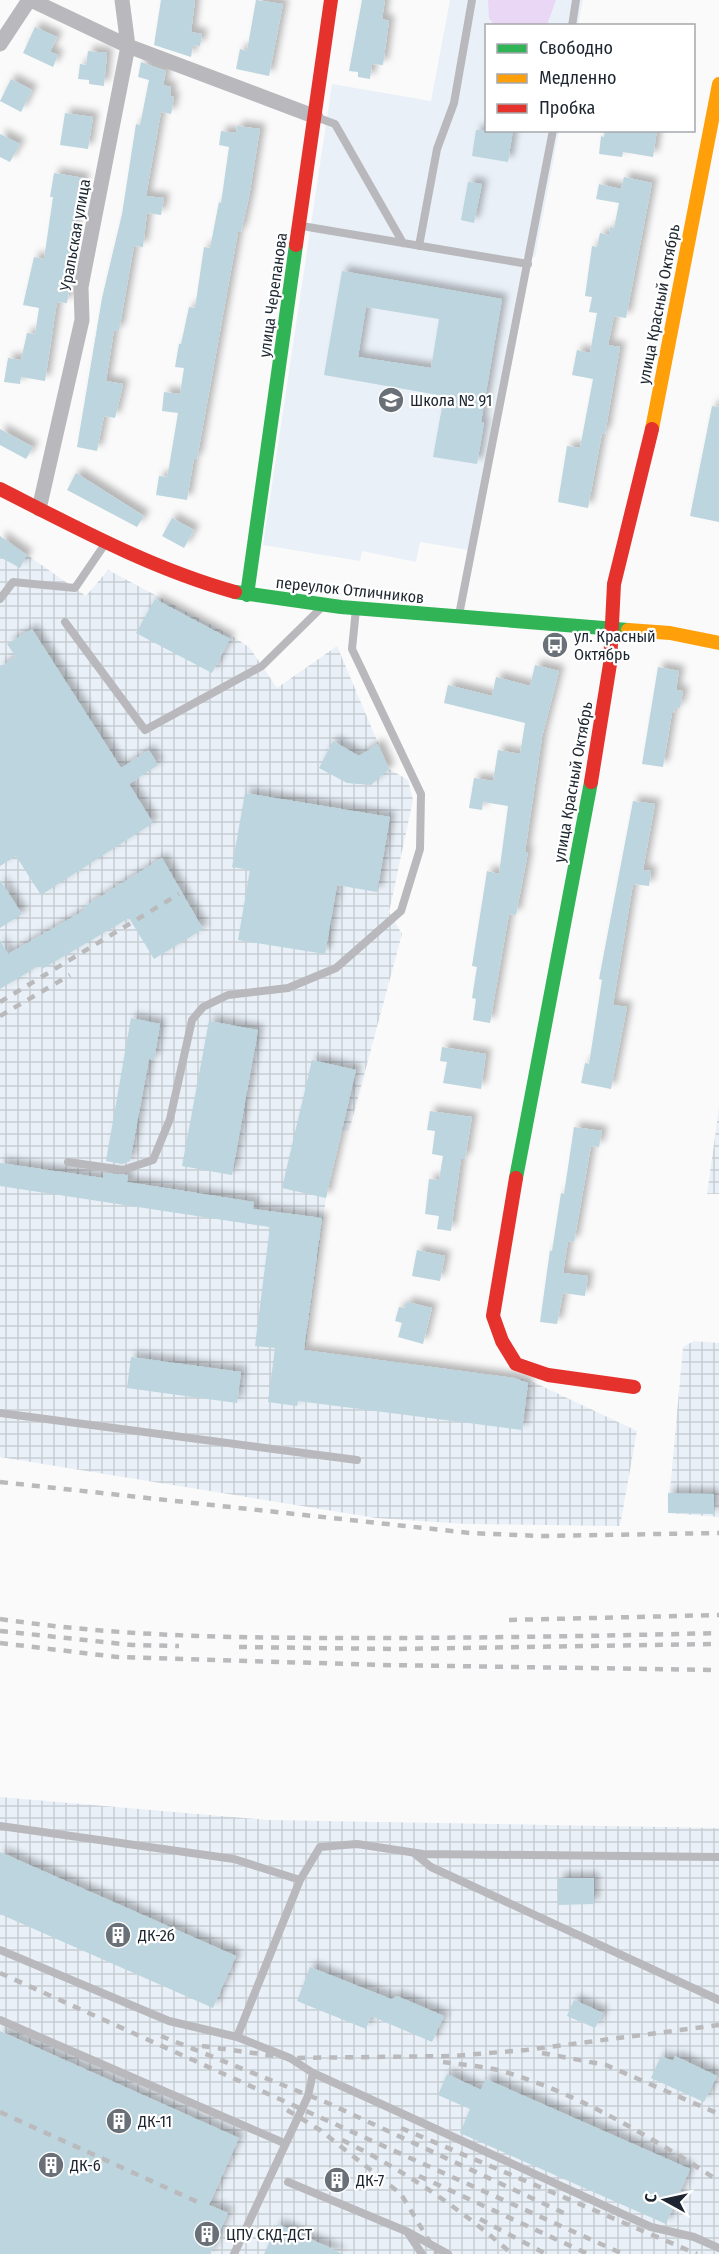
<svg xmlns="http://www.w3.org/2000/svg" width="719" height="2254" viewBox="0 0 719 2254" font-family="'Fira Sans Condensed',sans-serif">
  <defs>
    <pattern id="industrial-grid" width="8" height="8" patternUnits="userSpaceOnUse" patternTransform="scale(1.5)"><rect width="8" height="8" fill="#e9f0f7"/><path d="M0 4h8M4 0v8" fill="none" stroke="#c7ced4"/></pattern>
    <filter id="shadow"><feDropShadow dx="5.5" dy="-5.5" stdDeviation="3" flood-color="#0004"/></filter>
  </defs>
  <rect width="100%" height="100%" fill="#fafafa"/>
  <path fill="#e9f0f7" d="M450,0H583L578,25L486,26V130L559,131L535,257L524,256L469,550L420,542L416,562L362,551L360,561L263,545L332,84L431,101Z"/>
  <path fill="url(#industrial-grid)" d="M0,536L86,596L108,570L234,637L250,648L277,688L337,646L389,769L408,780L413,800L389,912L402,934L349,1131L342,1130L326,1198L305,1350L529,1380L637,1431L620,1526L466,1524L376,1518L0,1457Z
    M719,1108V1194H707Z
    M694,1341L719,1343V1517L668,1513L683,1347Z
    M0,1797L268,1820L719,1828V2254H0Z"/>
  <path fill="#ead7f6" d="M488,0H556L547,25L495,26L489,18Z"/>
  <path fill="#bcd5de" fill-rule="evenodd" filter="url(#shadow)" d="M161,0H195L191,32L202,34L200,46L193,45L191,57L154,45Z
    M256,0L283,4L269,76L236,69L240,49L247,51Z
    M362,0H385L382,19L389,21L383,65L372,64L370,79L358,77V72L349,71Z
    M35,27L57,37L50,52L58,55L53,67L23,53Z
    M88,51L107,53L104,86L89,84V80L78,79L80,64L86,65Z
    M141,62L166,71L163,85L171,87L170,96L174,97L171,114L161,112L146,196L164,198L161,215L147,213L143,247L134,246L119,331L114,330L106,381L123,384L120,398L115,418L104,416L97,451L77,447L102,298L122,214L136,124L140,125L149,80L138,77Z
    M11,79L32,90L21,112L0,101Z
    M65,113L93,117L88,149L60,145Z
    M237,126L260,129L249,197L241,232H238L197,459L194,458L187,500L156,495L159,476L167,477L169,467L178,413L162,411L164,392L180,394L184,368L175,367L179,344H181L189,307L195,308L204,247L210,248L219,202L221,203L229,147L219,145L221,131L236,133Z
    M476,130H513L508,162L472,156Z
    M605,130H657L653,157L623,152L622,157L599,154L601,136L604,137Z
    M0,134L20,144L10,162L0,157Z
    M54,173L84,178L63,289L69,290L67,303L57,302L45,381L21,377L20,384L4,382L8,358L21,360L27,333L35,334L39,308L23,305L34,257L44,259L53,197H50Z
    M624,177L652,183L626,318L614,316L608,345L620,347L605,434L602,433L588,508L558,502L567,446L580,448L593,379L572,375L577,350L590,353L597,313L589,312L592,297L585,296L592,246L597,247L600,233L609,235L610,227L614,228L619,203L596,199L599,184L621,189Z
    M468,182L482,184L474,223L461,220Z
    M342,271L502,299L481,422L484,423L477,464L433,457L444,396L324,375ZM366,307L439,319L431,368L358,357Z
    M712,406L719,407V522L690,516Z
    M0,429L33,447L26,459L0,445Z
    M76,473L144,516L137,527L67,490Z
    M172,518L194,530L184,548L162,536Z
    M0,536L27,555L20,568L0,557Z
    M155,599L230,639L212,673L136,633Z
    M32,629L121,768L149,750L158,765L129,784L153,823L41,895L16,856L0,866V667L16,657L7,644Z
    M535,665L559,671L542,737L525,852H528L516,915L509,914L490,1023L473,1020L476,999L472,998L477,967L472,966L487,871L499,874L508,806L483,802L482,810L469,808L474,778L493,781L498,750L520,754L525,723L444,703L448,685L492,696L496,677L530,686Z
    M658,667L679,671L676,690L683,691L680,708L675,707L674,713H672L663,767L642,764Z
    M333,741L359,756L378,744L389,769L371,785L347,783L319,768Z
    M245,793L390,817L377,892L337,885L325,954L238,940L250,870L232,867Z
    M633,801L655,804L643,870L651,871L649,886L633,884L613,1005L627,1007L611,1089L581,1083L585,1063L589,1064L602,980L599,979Z
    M162,858L203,929L154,959L129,918L42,969L40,965L0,989V940L8,954L85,910L84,907Z
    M0,880L22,914L0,928Z
    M131,1018L160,1024L154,1060L149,1059L130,1161L122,1164L106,1161Z
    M209,1021L258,1030L232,1175L182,1166Z
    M442,1047L486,1054L481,1089L443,1083L447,1062L440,1061Z
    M312,1060L356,1070L326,1198L282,1188Z
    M430,1111L472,1117L465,1159H461L451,1231L437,1229L439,1216L425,1214L429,1179L439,1180L443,1156L432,1154L435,1131L427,1130Z
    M574,1127L602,1131L599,1147L591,1146L574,1242L568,1241L563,1273L588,1276L585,1296L563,1293L557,1324L540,1322L550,1250L552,1251L561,1193L564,1194Z
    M0,1163L103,1178L104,1173L128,1175L127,1182L254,1202L253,1209L322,1218L304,1350L514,1378L528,1383L522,1430L298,1401L297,1406L268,1402L275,1348L255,1346L270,1227L0,1186Z
    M417,1250L445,1256L440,1281L412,1276Z
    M407,1302L432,1308L423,1344L398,1337L402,1323L395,1321L399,1307L405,1308Z
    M131,1357L241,1372L237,1403L127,1388Z
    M668,1493L714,1494V1514L668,1513Z
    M0,1852L236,1956L213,2008L0,1914Z
    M558,1878H594V1904L558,1905Z
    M310,1967L391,1999L397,1996L444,2016L432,2042L371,2016L366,2029L297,2001Z
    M574,2000L603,2013L595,2028L567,2016Z
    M0,2031L239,2138L209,2205L228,2213L210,2254H0Z
    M661,2056L673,2061L675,2056L717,2076L704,2102L651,2078Z
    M447,2074L481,2090L486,2079L690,2169L666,2224L460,2133L470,2109L438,2095Z
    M278,2224L343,2254H264Z"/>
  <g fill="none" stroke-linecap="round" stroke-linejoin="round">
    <path stroke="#b9b9bd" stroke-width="8" d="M572,26L576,0
      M316,117L335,124L403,243
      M302,226L528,264
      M419,246L437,149L454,103L472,0
      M0,599L13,582L75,588L105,544
      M459,615L553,130
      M65,622L145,730L262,666L320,609
      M68,1162L123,1170L153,1160L170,1119L192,1020L203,1007L228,995L288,988L336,968L401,911L420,849L421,794L352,649L356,609
      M0,1413L357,1460
      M0,1826L234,1859L300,1880
      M415,1854L431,1867L719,2000
      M0,1950L169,2021L237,2037L290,2058L313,2073L651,2227L694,2237L719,2248
      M0,2020L284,2143
      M237,2037L300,1880L320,1847L357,1844L423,1854L719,1857
      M288,2182L408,2232L448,2254
      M408,2233L422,2254
      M234,2254L308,2096L313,2073"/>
    <path stroke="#b9b9bd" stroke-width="15" d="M31,0L128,46L316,117
      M0,44L29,0
      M39,509L82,320L81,287L128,46L122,0"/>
    <path stroke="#30b455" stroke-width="14" d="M235,592L341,607L628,630
      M247,595L296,245
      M516,1178L591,782"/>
    <path stroke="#ff9f0a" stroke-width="14" d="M652,429L719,84
      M628,630L670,633L719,643"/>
    <path stroke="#e5322d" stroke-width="14" d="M296,245L331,0
      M0,489C77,528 152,569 235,592
      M591,782L610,664L614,584L652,429
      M516,1178L493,1316L502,1341L516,1364L548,1375L634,1387"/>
    <path stroke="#bababd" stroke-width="4.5" stroke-dasharray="8 8" stroke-linecap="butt" d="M0,1002L179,894
      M0,1016L70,975
      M0,1482L470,1533L542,1536L719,1533
      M0,1619C120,1637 240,1638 361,1638C481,1638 600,1636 719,1633
      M509,1620L719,1615
      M0,1631L132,1645L179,1646
      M0,1643L117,1657L382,1665L719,1670
      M239,1647L393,1649L719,1644
      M0,1973L623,2254
      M161,2036L330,2104L568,2215
      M202,2046L290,2058L453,2056L526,2050L719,2025
      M542,2053L606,2065L719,2114
      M443,2062C462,2065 483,2066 502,2071C580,2094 652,2138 719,2181
      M287,2110L320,2130L401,2194L437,2254
      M0,2112L202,2204
      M401,2128L697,2254
      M342,2140C404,2170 461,2209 512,2254
      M419,2176L588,2254
      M480,2219L546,2254"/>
  </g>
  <defs>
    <g id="school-disc" transform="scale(1.35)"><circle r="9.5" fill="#6a7077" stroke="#fff"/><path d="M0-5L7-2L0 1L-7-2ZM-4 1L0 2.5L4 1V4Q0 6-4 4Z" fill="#fff"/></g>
    <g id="bus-disc" transform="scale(1.35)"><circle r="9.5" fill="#6a7077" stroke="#fff"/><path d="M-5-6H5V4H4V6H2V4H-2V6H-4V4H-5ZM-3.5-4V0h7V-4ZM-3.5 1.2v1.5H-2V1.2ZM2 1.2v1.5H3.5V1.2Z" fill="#fff"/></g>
    <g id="building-disc" transform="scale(1.35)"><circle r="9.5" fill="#6a7077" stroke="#fff"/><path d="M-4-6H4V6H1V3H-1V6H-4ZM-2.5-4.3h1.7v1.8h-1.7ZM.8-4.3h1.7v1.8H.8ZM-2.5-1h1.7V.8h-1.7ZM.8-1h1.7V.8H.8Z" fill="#fff"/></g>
  </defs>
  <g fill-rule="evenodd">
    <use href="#school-disc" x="391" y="400"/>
    <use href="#bus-disc" x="555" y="645"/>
    <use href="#building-disc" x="118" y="1935"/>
    <use href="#building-disc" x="119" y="2121"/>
    <use href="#building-disc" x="51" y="2165"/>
    <use href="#building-disc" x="337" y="2180"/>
    <use href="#building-disc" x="207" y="2234"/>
  </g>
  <g text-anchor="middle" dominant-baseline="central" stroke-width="4.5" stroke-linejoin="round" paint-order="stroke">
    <g font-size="16" fill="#1d2630" stroke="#fff">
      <text transform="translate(75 235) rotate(-80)">Уральская улица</text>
      <text transform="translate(273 295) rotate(-82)">улица Черепанова</text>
      <text transform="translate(659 304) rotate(-79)">улица Красный Октябрь</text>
      <text transform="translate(350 590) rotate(6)">переулок Отличников</text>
      <text transform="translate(573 782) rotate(-80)">улица Красный Октябрь</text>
    </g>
    <g font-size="16" fill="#1d2630" stroke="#fff" text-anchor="start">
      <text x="410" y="400">Школа № 91</text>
      <text x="574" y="636">ул. Красный<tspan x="574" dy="18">Октябрь</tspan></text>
      <text x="138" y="1935">ДК-2б</text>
      <text x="138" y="2121">ДК-11</text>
      <text x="70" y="2165">ДК-6</text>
      <text x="356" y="2180">ДК-7</text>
      <text x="226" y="2234">ЦПУ СКД-ДСТ</text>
    </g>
  </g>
  <rect x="485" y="24" width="210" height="108" fill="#ffffff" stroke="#a5a8ac" stroke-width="1.5"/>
  <rect x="497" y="44" width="30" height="9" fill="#30b455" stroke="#a5a8ac" stroke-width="1.5"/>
  <text x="539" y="54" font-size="18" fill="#1d2630">Свободно</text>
  <rect x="497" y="74" width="30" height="9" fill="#ff9f0a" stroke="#a5a8ac" stroke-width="1.5"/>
  <text x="539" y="84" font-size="18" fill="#1d2630">Медленно</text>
  <rect x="497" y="104" width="30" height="9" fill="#e5322d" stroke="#a5a8ac" stroke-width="1.5"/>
  <text x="539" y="114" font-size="18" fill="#1d2630">Пробка</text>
  <g transform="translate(665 2200) rotate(278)" stroke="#ffffff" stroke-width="4.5" paint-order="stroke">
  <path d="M0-4.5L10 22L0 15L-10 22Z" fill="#1d2630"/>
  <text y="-9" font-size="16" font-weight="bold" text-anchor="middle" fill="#1d2630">С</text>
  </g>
</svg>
